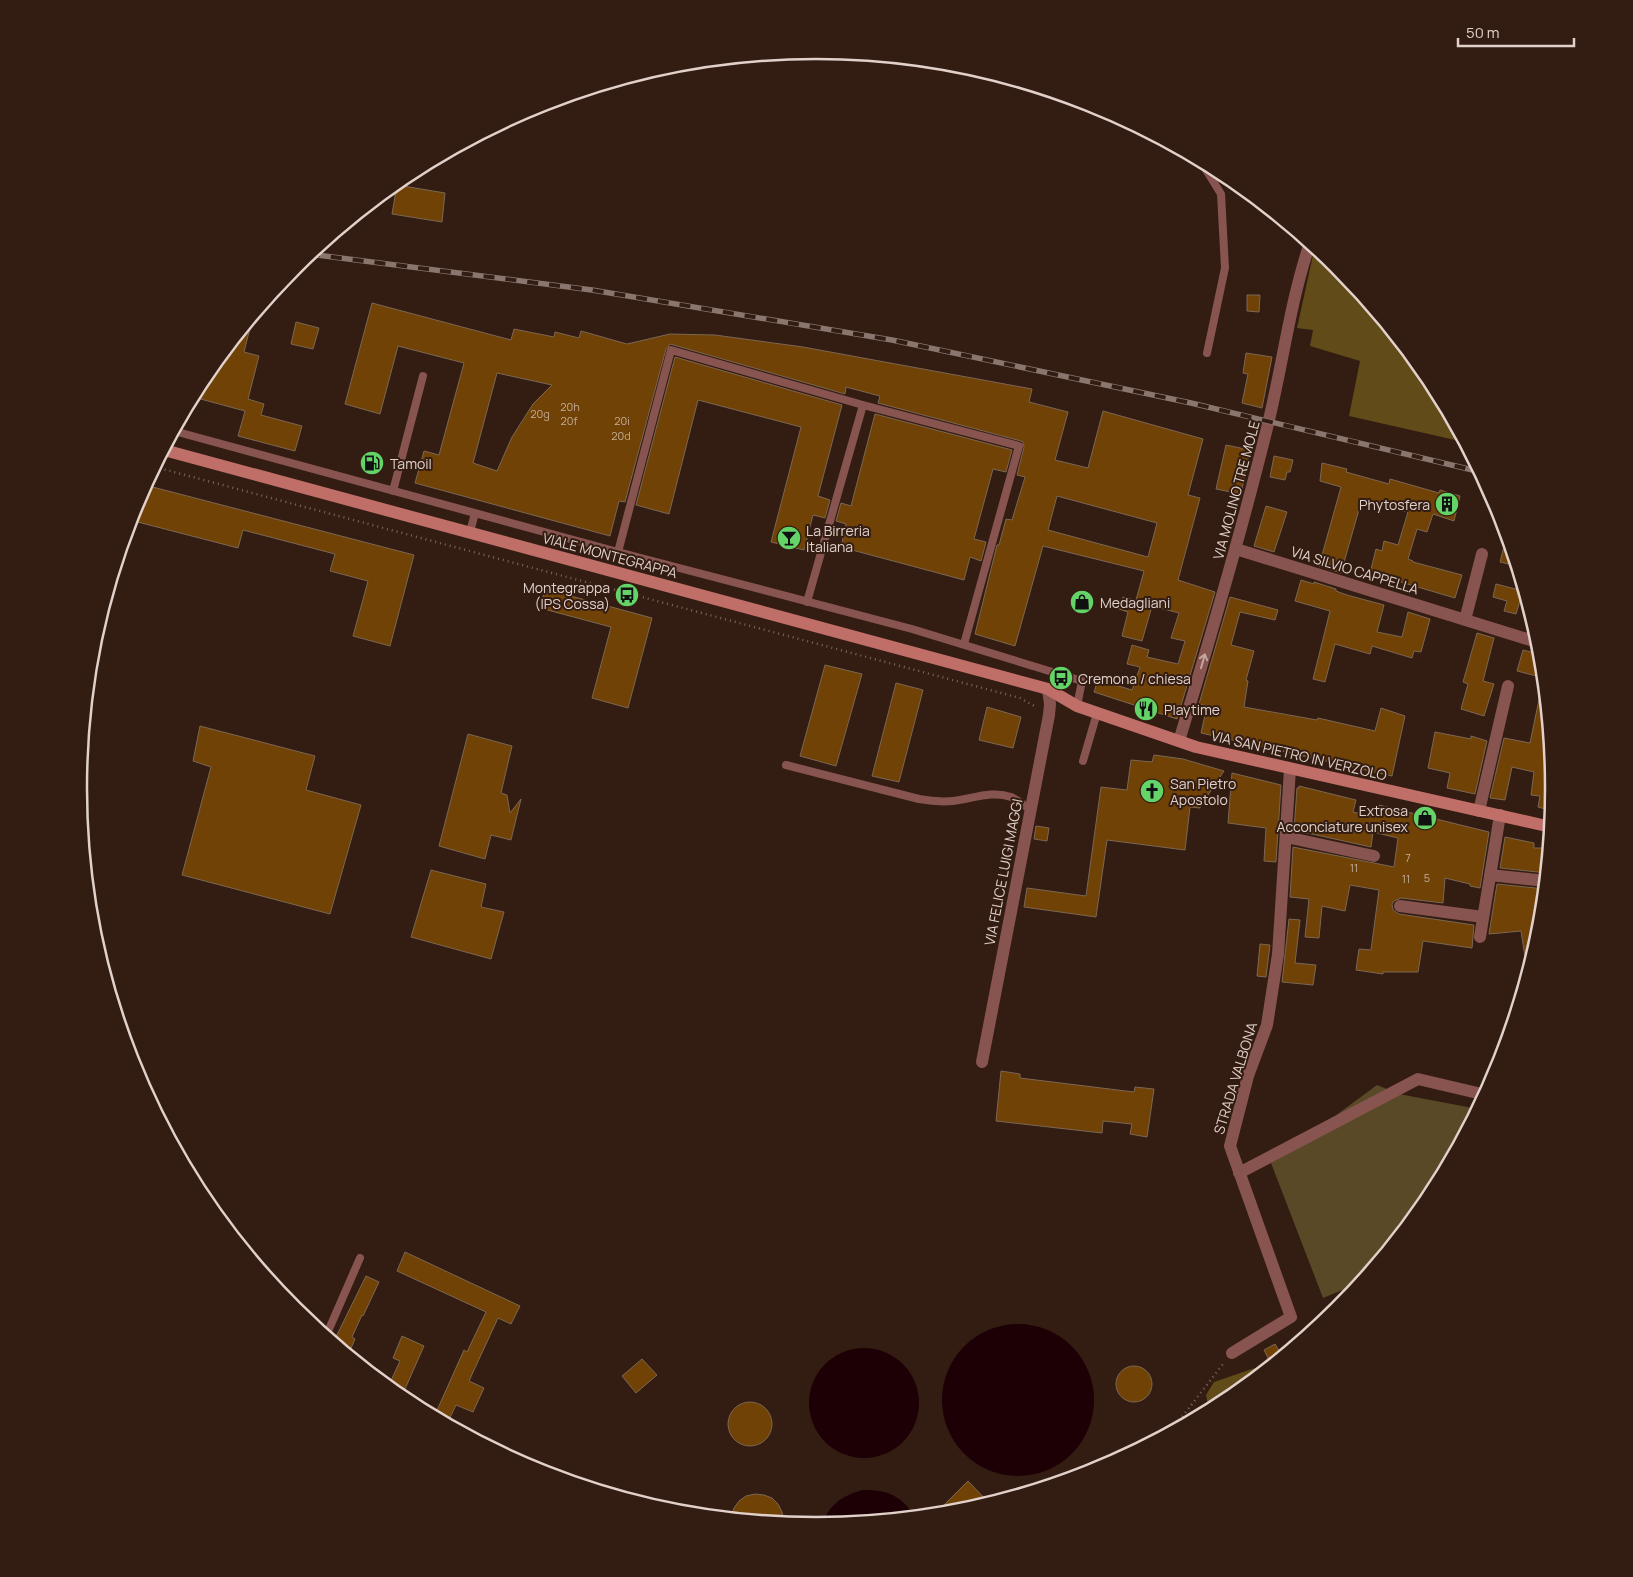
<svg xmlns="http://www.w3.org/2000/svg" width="1633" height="1577" viewBox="0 0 1633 1577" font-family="Manrope,sans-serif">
  <rect width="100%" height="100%" fill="#331c12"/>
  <path fill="#594926" d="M1377,1085L1399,1094L1478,1109L1430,1199L1362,1282L1323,1298L1271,1163Z"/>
  <path fill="#614b18" d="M1315,246L1339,267L1431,378L1464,442L1349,416L1360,361L1310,346L1313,330L1297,328Z
    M1255,1368L1257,1378L1227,1403L1196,1419L1209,1410L1206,1395L1214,1382Z"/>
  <path fill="#1d0005" d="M942 1400a76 76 0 1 1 152 0a76 76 0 1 1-152 0Z
    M809 1403a55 55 0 1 1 110 0a55 55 0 1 1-110 0Z
    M862,1490C888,1490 901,1495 915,1517L822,1526C828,1505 842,1496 862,1490Z"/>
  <path fill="#704206" stroke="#7c6753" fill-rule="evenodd" d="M397,185L445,193L442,222L392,214Z
    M1247,295H1260L1259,312L1247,311Z
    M372,303L511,340L514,329L554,337L555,332L579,338L581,331L627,344L670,334L715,335L803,347L1032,389L1029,402L1068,412L1055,460L1088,468L1103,411L1203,439L1188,495L1200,498L1178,580L1215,592L1177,719L1094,692L1098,680L1132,690L1140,667L1127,664L1132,645L1149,650L1147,657L1178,664L1185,641L1171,638L1179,613L1152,606L1142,641L1122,636L1128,612L1119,609L1123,597L1136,600L1144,571L1043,546L1015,646L975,634L997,545H999L1006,519L1012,520L1025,477L1017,475L1024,447L1023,442L1021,441L878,403L880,396L846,387L845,394L670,344L666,349L625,502L619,501L610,536L415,483L424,451L439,455L464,363L398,346L380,414L345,404ZM497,373L552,385L533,404L512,437L497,471L473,463ZM1057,496L1157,523L1148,557L1048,530Z
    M253,316L244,352L259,356L248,399L264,404L261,415L302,426L295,451L238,436L245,411L193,397L203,378Z
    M296,322L319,328L313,349L291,344Z
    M1246,353L1272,357L1262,408L1242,403L1248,374L1243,373Z
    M675,357L842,405L818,496L830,500L825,518L813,515L804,550L771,542L801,427L698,400L669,514L636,505Z
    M875,414L1012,450L1006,472L993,469L974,539L986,542L981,561L970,557L964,580L841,547L846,524L836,521L841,503L851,506Z
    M1226,445L1250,450L1241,494L1216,489Z
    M1274,456L1293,460L1290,472H1287L1285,480L1270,477Z
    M1322,463L1347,469L1346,472L1389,484L1390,479L1439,493L1440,490L1460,496L1454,521L1433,514L1427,532L1417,529L1408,559L1413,561V562L1462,575L1455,598L1370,573L1376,549L1382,551L1384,541L1398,545L1408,512L1362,499L1341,573L1319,566L1341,487L1320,481Z
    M145,485L414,555L390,646L353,636L368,581L330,571L335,554L243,530L238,548L130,520L134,506Z
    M1266,506L1287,512L1274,552L1254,546Z
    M1507,534L1515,559L1517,566L1500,562Z
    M1301,580L1314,584V582L1336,589V591L1347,595L1384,605L1377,632L1402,637L1408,612L1430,619L1421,652L1414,651L1412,658L1372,646L1370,654L1335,644L1325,682L1313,679L1330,611L1295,601Z
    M1496,584L1523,591L1516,614L1504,611L1507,601L1493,597Z
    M545,589L652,618L628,708L592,698L611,627L540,608Z
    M1230,597L1278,610L1275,620L1240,612L1231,645L1254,651L1246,680L1248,681L1244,707L1317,720L1318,718L1375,731L1381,708L1405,716L1392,776L1201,733L1207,706L1199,704Z
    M1477,633L1494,638L1483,681L1494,684L1484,716L1461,709L1468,684L1463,682Z
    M1523,650L1542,655L1544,678L1517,671Z
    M825,665L862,674L836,766L800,756Z
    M896,683L923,690L899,782L872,776Z
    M1542,685H1545L1555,788L1553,811L1538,807L1540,796L1531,795L1534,772L1512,767L1505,800L1490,798L1504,738L1530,743Z
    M987,707L1021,717L1013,748L979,740Z
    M200,726L315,756L306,790L361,805L330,914L182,875L211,767L193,761Z
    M1435,732L1471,739V736L1487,741L1475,794L1447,788L1450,773L1428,768Z
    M468,734L512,746L501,793L507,795L510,813L521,799L511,840L491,835L485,859L439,846Z
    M1154,755L1183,759L1224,771L1208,795L1201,801L1200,808L1190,807L1185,850L1107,840L1096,917L1024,907L1027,888L1086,896L1101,787L1127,790L1131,760L1152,762Z
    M1232,773L1281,785L1276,862L1264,861L1266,828L1228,823Z
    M1299,786L1356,800L1353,812L1376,817L1379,805L1489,832L1480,888L1470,886V884L1445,878L1443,903L1401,898L1394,901L1392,904L1393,910L1399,914L1474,925L1472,948L1423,941L1418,972H1383V974L1356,970L1359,949L1371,950L1379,890L1350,885L1345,911L1322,906L1319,938L1305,937L1309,899L1290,897L1293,847L1394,867L1398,838L1373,832L1371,847L1294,830L1297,788H1299Z
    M1036,826L1049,828L1047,841L1034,839Z
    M1505,837L1534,843V848H1549L1547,873L1500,868Z
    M431,870L486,884L481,907L504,912L491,959L411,937Z
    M1497,884L1545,889L1541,933L1528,976L1521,931L1489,934Z
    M1289,919L1300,920L1295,963L1316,965L1313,985L1282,982Z
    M1260,944L1270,945L1266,977L1257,976Z
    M1001,1071L1020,1074V1078L1134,1092L1135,1087L1154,1089L1147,1137L1130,1134L1132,1124L1103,1121L1102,1133L996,1121Z
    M405,1252L520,1306L511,1324L498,1318L469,1381L484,1388L473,1412L456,1405L447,1424L434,1417L464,1350L467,1352L486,1312L397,1271Z
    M366,1276L379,1282L363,1316L362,1315L352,1337L355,1339L348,1355L333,1343Z
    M402,1336L424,1346L401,1398L388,1387L400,1361L393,1358Z
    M1275,1344L1283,1357L1271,1364L1264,1350Z
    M642,1359L657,1375L636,1393L622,1376Z
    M1116 1384a18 18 0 1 1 36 0a18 18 0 1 1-36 0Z
    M728 1424a22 22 0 1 1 44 0a22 22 0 1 1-44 0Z
    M968,1481L990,1504L960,1513L933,1516Z
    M755,1494L764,1495L772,1498L778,1504L782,1512L784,1524L730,1519L734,1508L739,1501L746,1496Z"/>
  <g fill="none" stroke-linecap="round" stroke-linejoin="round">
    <path stroke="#7c685f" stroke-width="2.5" stroke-dasharray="1 4" stroke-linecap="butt" d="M155,467L1020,698L1036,707
      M1152,1443L1182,1417L1223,1364"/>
    <path stroke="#875450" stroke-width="8" d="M1200,160L1221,194L1225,268L1207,353
      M174,431L618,552L912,629L1082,681L1077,706
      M393,491L423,376
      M470,532L475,513
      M618,552L671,350L863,405L1019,446L964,644
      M807,602L863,405
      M1083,761L1097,713
      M786,765L919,799C930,801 942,802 953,801C972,799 992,790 1011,797C1018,800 1025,806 1031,810
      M326,1336L360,1258"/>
    <path stroke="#875450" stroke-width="12" d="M1236,549L1540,643
      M1465,620L1482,554
      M1179,741C1211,636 1242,530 1268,424C1283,363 1290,302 1310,243
      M1479,811L1508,686
      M1286,837L1374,856
      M1490,875L1546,881
      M1400,906L1483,917
      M1480,937L1500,815
      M982,1062L1049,715L1050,704L1048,689
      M1239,1173L1418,1079L1486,1095
      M1232,1353L1291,1317L1230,1146L1248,1076L1267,1025L1278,954L1290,769"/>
    <path stroke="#bf6e68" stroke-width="12" d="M164,450L1048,689L1077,706L1196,747L1551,827"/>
    <g stroke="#8a766e" stroke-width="5.5">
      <path id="rail" d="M309,254L592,290L892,340L1191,403L1481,472"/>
    </g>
    <use href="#rail" stroke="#331c12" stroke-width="4" stroke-dasharray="11" stroke-linecap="butt"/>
  </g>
  <defs><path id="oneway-shaft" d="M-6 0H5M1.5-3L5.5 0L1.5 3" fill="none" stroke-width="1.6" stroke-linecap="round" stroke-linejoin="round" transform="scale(1.25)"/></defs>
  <use stroke="#c2a59f" href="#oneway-shaft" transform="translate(1203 661) rotate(-74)"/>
  <defs>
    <g id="fuel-disc" transform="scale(1.25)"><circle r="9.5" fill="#64d468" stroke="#331c12"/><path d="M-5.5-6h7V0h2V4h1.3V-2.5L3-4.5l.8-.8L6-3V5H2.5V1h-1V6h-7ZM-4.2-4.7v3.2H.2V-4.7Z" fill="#111"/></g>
    <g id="building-disc" transform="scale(1.25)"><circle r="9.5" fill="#64d468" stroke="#331c12"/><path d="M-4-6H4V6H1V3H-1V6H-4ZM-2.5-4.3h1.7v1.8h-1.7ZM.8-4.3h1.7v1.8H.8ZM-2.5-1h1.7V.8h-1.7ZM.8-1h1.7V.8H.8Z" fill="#111"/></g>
    <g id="bar-disc" transform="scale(1.25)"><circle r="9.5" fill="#64d468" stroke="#331c12"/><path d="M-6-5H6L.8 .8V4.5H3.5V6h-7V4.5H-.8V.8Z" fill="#111"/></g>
    <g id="bus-disc" transform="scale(1.25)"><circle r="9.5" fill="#64d468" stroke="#331c12"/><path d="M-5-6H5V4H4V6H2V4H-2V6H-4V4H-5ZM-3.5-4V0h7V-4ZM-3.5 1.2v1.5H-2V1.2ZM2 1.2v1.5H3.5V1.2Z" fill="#111"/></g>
    <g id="shop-disc" transform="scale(1.25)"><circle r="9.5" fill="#64d468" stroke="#331c12"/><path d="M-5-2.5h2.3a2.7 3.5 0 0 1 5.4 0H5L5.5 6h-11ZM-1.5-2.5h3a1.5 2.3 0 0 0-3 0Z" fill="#111"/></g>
    <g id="restaurant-disc" transform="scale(1.25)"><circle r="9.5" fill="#64d468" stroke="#331c12"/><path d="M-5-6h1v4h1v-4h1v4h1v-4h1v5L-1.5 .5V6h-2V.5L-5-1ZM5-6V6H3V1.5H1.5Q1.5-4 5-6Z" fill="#111"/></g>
    <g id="church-disc" transform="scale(1.25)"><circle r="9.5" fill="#64d468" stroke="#331c12"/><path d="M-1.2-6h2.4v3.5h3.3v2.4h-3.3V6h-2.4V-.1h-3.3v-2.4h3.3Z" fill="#111"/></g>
  </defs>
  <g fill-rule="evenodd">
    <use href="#fuel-disc" x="372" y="463"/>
    <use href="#building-disc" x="1447" y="504"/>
    <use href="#bar-disc" x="789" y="538"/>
    <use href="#bus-disc" x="627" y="595"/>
    <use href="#shop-disc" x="1082" y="602"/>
    <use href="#bus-disc" x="1061" y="678"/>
    <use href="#restaurant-disc" x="1146" y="709"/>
    <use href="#church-disc" x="1152" y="791"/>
    <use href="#shop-disc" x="1425" y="818"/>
  </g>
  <g text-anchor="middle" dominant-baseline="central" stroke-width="4" stroke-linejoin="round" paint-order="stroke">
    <g font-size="11" fill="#c5ad99">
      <text x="570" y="406">20h</text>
      <text x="540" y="413">20g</text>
      <text x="569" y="420">20f</text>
      <text x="622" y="420">20i</text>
      <text x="621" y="435">20d</text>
      <text x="1408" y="857">7</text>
      <text x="1354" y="867">11</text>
      <text x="1427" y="877">5</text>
      <text x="1406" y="878">11</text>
    </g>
    <g font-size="14" fill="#e1d1ca" stroke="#331c12" text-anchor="start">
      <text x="390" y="463">Tamoil</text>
      <text x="1430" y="504" text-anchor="end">Phytosfera</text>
      <text x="806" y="530">La Birreria<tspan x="806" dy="16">Italiana</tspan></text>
      <text x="610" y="587" text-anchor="end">Montegrappa<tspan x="610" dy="16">(IPS Cossa)</tspan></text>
      <text x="1100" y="602">Medagliani</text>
      <text x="1078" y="678">Cremona / chiesa</text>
      <text x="1164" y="709">Playtime</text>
      <text x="1170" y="783">San Pietro<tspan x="1170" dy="16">Apostolo</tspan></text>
      <text x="1408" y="810" text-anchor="end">Extrosa<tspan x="1408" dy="16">Acconciature unisex</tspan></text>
    </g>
    <g font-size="14" fill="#e1d1ca" stroke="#331c12">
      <text transform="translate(1236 490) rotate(-75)">VIA MOLINO TRE MOLE</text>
      <text transform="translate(610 555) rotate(15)">VIALE MONTEGRAPPA</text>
      <text transform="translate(1355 570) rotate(17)">VIA SILVIO CAPPELLA</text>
      <text transform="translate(1299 755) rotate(13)">VIA SAN PIETRO IN VERZOLO</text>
      <text transform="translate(1003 872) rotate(-79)">VIA FELICE LUIGI MAGGI</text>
      <text transform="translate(1235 1078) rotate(-73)">STRADA VALBONA</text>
    </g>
  </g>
  <path d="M0 0H1633V1577H0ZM87 788a729 729 0 1 1 1458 0a729 729 0 1 1-1458 0Z" fill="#331c12" fill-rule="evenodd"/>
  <path fill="none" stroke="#e1d1ca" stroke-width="2.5" d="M87 788a729 729 0 1 1 1458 0a729 729 0 1 1-1458 0Z"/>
  <path d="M1458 38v8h116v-8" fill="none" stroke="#e1d1ca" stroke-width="2.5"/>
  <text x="1466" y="38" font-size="15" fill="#e1d1ca" stroke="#331c12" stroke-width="4" paint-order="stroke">50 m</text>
</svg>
